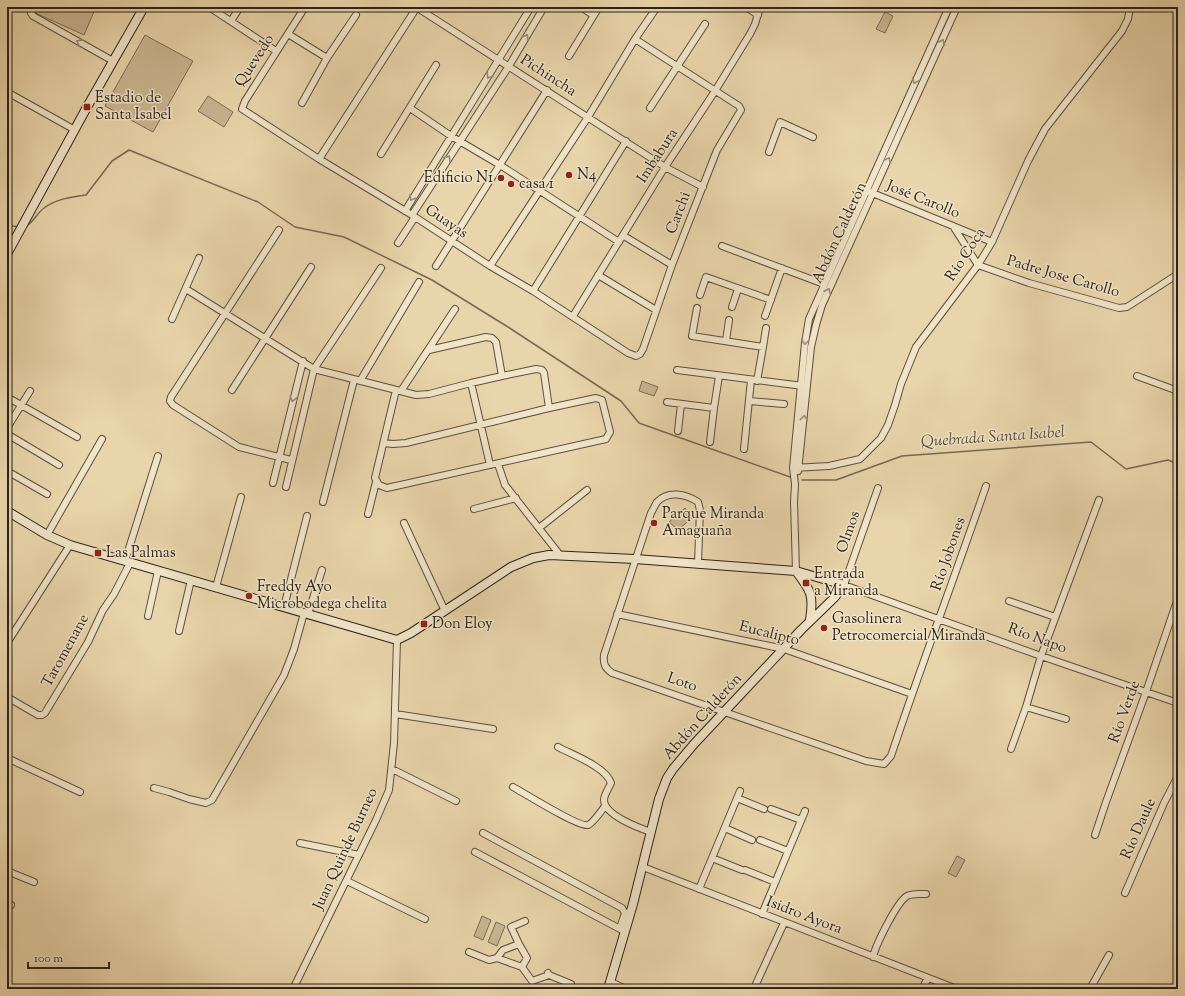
<svg xmlns="http://www.w3.org/2000/svg" width="1185" height="996" viewBox="0 0 1185 996" font-family="'Sorts Mill Goudy',serif">
  <rect width="100%" height="100%" fill="#e9d5ab"/>
  <filter id="stains"><feTurbulence type="fractalNoise" baseFrequency=".005" numOctaves="4"/><feColorMatrix values="0 0 0 0 .2 0 0 0 0 .09 0 0 0 0 .02 0 0 0 .5 -.17"/></filter>
  <radialGradient id="worn" r=".72"><stop offset=".6" stop-color="#630" stop-opacity="0"/><stop offset="1" stop-color="#630" stop-opacity=".3"/></radialGradient>
  <path fill="#c9b692" stroke="#7b6c56" d="M35,7H96L84,35L33,12Z
    M885,12L893,16L885,33L876,29Z
    M145,35L193,61L153,132L105,106Z
    M208,96L233,112L224,127L198,111Z
    M642,381L658,387L654,396L639,391Z
    M685,508L693,517L678,530L669,522Z
    M957,856L965,860L956,877L948,873Z
    M482,916L491,920L483,940L474,936Z
    M496,922L505,926L497,946L488,942Z"/>
  <g fill="none" stroke-linecap="round" stroke-linejoin="round">
    <path stroke="#776854" stroke-width="1.5" d="M7,225L19,227
      M26,226C34,222 37,213 44,208C56,199 71,197 86,195L112,161L129,150L258,202L295,227L344,237L432,280L508,327L621,401L639,423L790,477
      M802,480H836L902,456L1091,442L1126,469L1168,460L1178,464"/>
    <g stroke="#5c4e3e" stroke-width="8">
      <path id="street" d="M32,7L31,13L33,16L113,61
        M209,7L276,51
        M305,7L245,101L242,109L319,159L412,215L490,266L533,291L628,353L636,356L640,354L643,349L672,265L717,150L741,110L739,106L635,39
        M416,7L665,167L703,187
        M581,7L593,15
        M746,7L758,15
        M231,21L240,7
        M288,34L327,58
        M569,56L599,7
        M7,92L75,130
        M302,103L327,58L356,15
        M410,108L451,136L500,165L619,242
        M650,108L705,24
        M769,152L780,122L813,137
        M381,154L436,65
        M319,159L417,7
        M870,192L992,242
        M405,211L531,7
        M412,215L509,66L544,7
        M953,226L978,265L1029,283L1119,308L1127,307L1178,274
        M279,230L171,397L170,401L173,405L239,447L291,460
        M624,236L672,265
        M398,243L415,217
        M722,246L824,284
        M436,266L547,90
        M490,266L588,117L635,39L657,7
        M598,275L656,310
        M186,289L314,369L416,395L429,394L471,383
        M533,291L626,141
        M700,295L706,277L771,300
        M732,307L738,289
        M697,308L692,336L763,347L757,381
        M573,316L665,167L715,91L750,34L755,24L760,7
        M765,316L782,268
        M172,319L199,258
        M726,341L729,320
        M763,347L766,328
        M429,350L486,337L492,338L496,342L502,376L471,383L490,465
        M677,370L803,386
        M502,376L536,369L542,370L544,373L549,408
        M1137,376L1178,391
        M360,381L419,282
        M232,390L311,267
        M401,391L455,309
        M7,397L77,437
        M749,401L784,404
        M667,402L714,408L719,376
        M7,428L30,391
        M678,431L681,404
        M7,434L59,465
        M710,442L714,408
        M384,443L393,444L406,443L549,408L596,398L602,400L610,432L606,439L387,488L379,485L375,478L396,390
        M744,449L751,380
        M498,464L505,485L560,555
        M793,468L829,466L860,459L881,438L888,425L895,405L901,384L916,347L978,265L992,242L1028,161L1045,129L1122,31L1128,19L1130,7
        M7,471L47,494
        M798,471L811,347L816,325L822,305L957,7
        M273,483L303,361
        M286,487L314,369L381,268
        M878,488L844,585L1041,656L1178,703
        M323,502L354,380
        M474,509L516,498
        M368,514L376,482
        M404,523L445,611
        M539,528L587,490
        M47,535L102,439
        M125,561L158,456
        M698,563L700,510L698,502C686,494 668,490 657,502C655,505 653,510 651,513L604,655C603,664 605,668 612,673L866,761L884,764L891,756C921,666 955,576 986,486
        M796,571L794,502L795,484L793,468L805,343L809,319L949,7
        M216,587L241,497
        M1009,601L1055,617
        M284,607L307,516
        M308,614L322,570
        M617,614L784,649L912,694
        M148,616L158,571
        M179,631L191,580
        M7,643L70,545
        M7,697L38,715H42L45,713L88,642L103,610L114,594L130,563
        M1026,707L1066,719
        M395,714L493,729
        M558,747C573,755 606,767 611,783C609,788 604,795 604,800C604,815 639,828 651,832
        M1011,749L1026,707L1041,656L1099,500
        M7,758L80,792
        M391,770L396,771L456,801
        M513,787C524,793 580,828 588,825C593,823 602,810 605,806
        M154,788L169,792L189,799L206,803L212,800L284,675L294,649L304,613
        M737,798L764,809
        M771,809L801,820
        M725,828L752,840
        M483,833L622,908L625,913L620,928
        M1095,835L1106,802L1146,692L1178,598
        M760,840L788,851
        M300,843L359,855
        M475,852L622,930
        M712,858L742,870
        M643,867L957,989
        M745,870L775,882
        M7,871L34,882
        M347,881L425,919
        M699,889L740,791
        M1125,893L1164,803L1178,776
        M7,904L11,905
        M762,914L805,811
        M519,944L511,927L525,921
        M469,952L489,960L497,958L522,967L532,981L549,975
        M873,957C876,944 897,902 907,896C912,893 920,894 926,894
        M497,958L503,950L519,944L527,958L522,967
        M548,973L549,975L571,984
        M611,982L626,989
        M756,984L784,923
        M293,989L376,820L389,790L394,743L397,640
        M922,989L928,978
        M1090,989L1109,955"/>
    </g>
    <g stroke="#2d211a" stroke-width="10">
      <path id="secondary" d="M7,254L87,107L144,7
        M7,511L47,535L70,545L397,640L411,633L511,567L533,558L549,555L635,559L796,571L844,585L834,598L801,630L694,744L673,769L667,778L659,799L633,904L608,989
        M796,571C811,591 814,595 810,620"/>
    </g>
    <use href="#street" stroke="#f1e4c8" stroke-width="6"/>
    <use href="#secondary" stroke="#f1e4c8" stroke-width="8"/>
  </g>
  <defs><path id="oneway-chevron" d="M-2-3.5L2.5 0L-2 3.5" fill="none" stroke-width="1.6" stroke-linecap="round" stroke-linejoin="round"/></defs>
  <g stroke="#998c7a">
    <use href="#oneway-chevron" transform="translate(526 37) rotate(-59)"/>
    <use href="#oneway-chevron" transform="translate(79 42) rotate(-151)"/>
    <use href="#oneway-chevron" transform="translate(942 42) rotate(-66)"/>
    <use href="#oneway-chevron" transform="translate(489 76) rotate(123)"/>
    <use href="#oneway-chevron" transform="translate(915 81) rotate(114)"/>
    <use href="#oneway-chevron" transform="translate(448 158) rotate(-58)"/>
    <use href="#oneway-chevron" transform="translate(888 160) rotate(-66)"/>
    <use href="#oneway-chevron" transform="translate(412 198) rotate(121)"/>
    <use href="#oneway-chevron" transform="translate(828 291) rotate(-65)"/>
    <use href="#oneway-chevron" transform="translate(805 342) rotate(98)"/>
    <use href="#oneway-chevron" transform="translate(293 399) rotate(104)"/>
    <use href="#oneway-chevron" transform="translate(804 418) rotate(-84)"/>
  </g>
  <g fill="#8f2418" stroke="#f1e4c8" stroke-width="1.5">
    <rect x="83" y="103" width="8" height="8" rx="2"/>
    <circle cx="569" cy="175" r="4"/>
    <circle cx="501" cy="178" r="4"/>
    <circle cx="511" cy="184" r="4"/>
    <circle cx="654" cy="523" r="4"/>
    <rect x="94" y="549" width="8" height="8" rx="2"/>
    <rect x="802" y="579" width="8" height="8" rx="2"/>
    <circle cx="249" cy="596" r="4"/>
    <rect x="420" y="620" width="8" height="8" rx="2"/>
    <circle cx="824" cy="628" r="4"/>
  </g>
  <g text-anchor="middle" dominant-baseline="central" stroke-width="3" stroke-linejoin="round" paint-order="stroke">
    <g font-size="15" fill="#2d211a" stroke="#f1e4c8">
      <text transform="translate(255 61) rotate(-57)">Quevedo</text>
      <text transform="translate(548 76) rotate(33)">Pichincha</text>
      <text transform="translate(658 156) rotate(-57)">Imbabura</text>
      <text transform="translate(923 200) rotate(22)">José Carollo</text>
      <text transform="translate(679 213) rotate(-69)">Carchi</text>
      <text transform="translate(446 222) rotate(34)">Guayas</text>
      <text transform="translate(840 233) rotate(-65)">Abdón Calderón</text>
      <text transform="translate(966 255) rotate(-57)">Río Coca</text>
      <text transform="translate(1063 277) rotate(16)">Padre Jose Carollo</text>
      <text transform="translate(849 532) rotate(-71)">Olmos</text>
      <text transform="translate(949 554) rotate(-71)">Río Jobones</text>
      <text transform="translate(769 634) rotate(14)">Eucalipto</text>
      <text transform="translate(1037 639) rotate(20)">Río Napo</text>
      <text transform="translate(66 651) rotate(-61)">Taromenane</text>
      <text transform="translate(682 683) rotate(19)">Loto</text>
      <text transform="translate(1125 712) rotate(-70)">Río Verde</text>
      <text transform="translate(703 717) rotate(-48)">Abdón Calderón</text>
      <text transform="translate(1139 829) rotate(-66)">Río Daule</text>
      <text transform="translate(346 849) rotate(-65)">Juan Quinde Burneo</text>
      <text transform="translate(804 916) rotate(21)">Isidro Ayora</text>
    </g>
    <g font-size="15" fill="#2d211a" stroke="#f1e4c8" text-anchor="start">
      <text x="95" y="98">Estadio de<tspan x="95" dy="17">Santa Isabel</tspan></text>
      <text x="577" y="175">N4</text>
      <text x="493" y="178" text-anchor="end">Edificio N1</text>
      <text x="519" y="184">casa 1</text>
      <text x="662" y="514">Parque Miranda<tspan x="662" dy="17">Amaguaña</tspan></text>
      <text x="106" y="553">Las Palmas</text>
      <text x="814" y="574">Entrada<tspan x="814" dy="17">a Miranda</tspan></text>
      <text x="257" y="587">Freddy Ayo<tspan x="257" dy="17">Microbodega chelita</tspan></text>
      <text x="832" y="619">Gasolinera<tspan x="832" dy="17">Petrocomercial Miranda</tspan></text>
      <text x="432" y="624">Don Eloy</text>
    </g>
    <g font-size="16" font-style="italic" fill="#584b3c" stroke="#f1e4c8">
      <text transform="translate(993 438) rotate(-4)">Quebrada Santa Isabel</text>
    </g>
  </g>
  <rect width="1185" height="996" fill="none" stroke="#e9d5ab" stroke-width="24"/>
  <rect x="8" y="8" width="1169" height="980" fill="none" stroke="#2d211a" stroke-width="2"/>
  <rect x="12" y="12" width="1161" height="972" fill="none" stroke="#2d211a"/>
  <path d="M28 962v6h81v-6" fill="none" stroke="#2d211a" stroke-width="2"/>
  <text x="34" y="962" font-size="12" fill="#2d211a" stroke="#f1e4c8" stroke-width="3" paint-order="stroke">100 m</text>
  <rect width="100%" height="100%" filter="url(#stains)"/>
  <rect width="100%" height="100%" fill="url(#worn)"/>
</svg>
